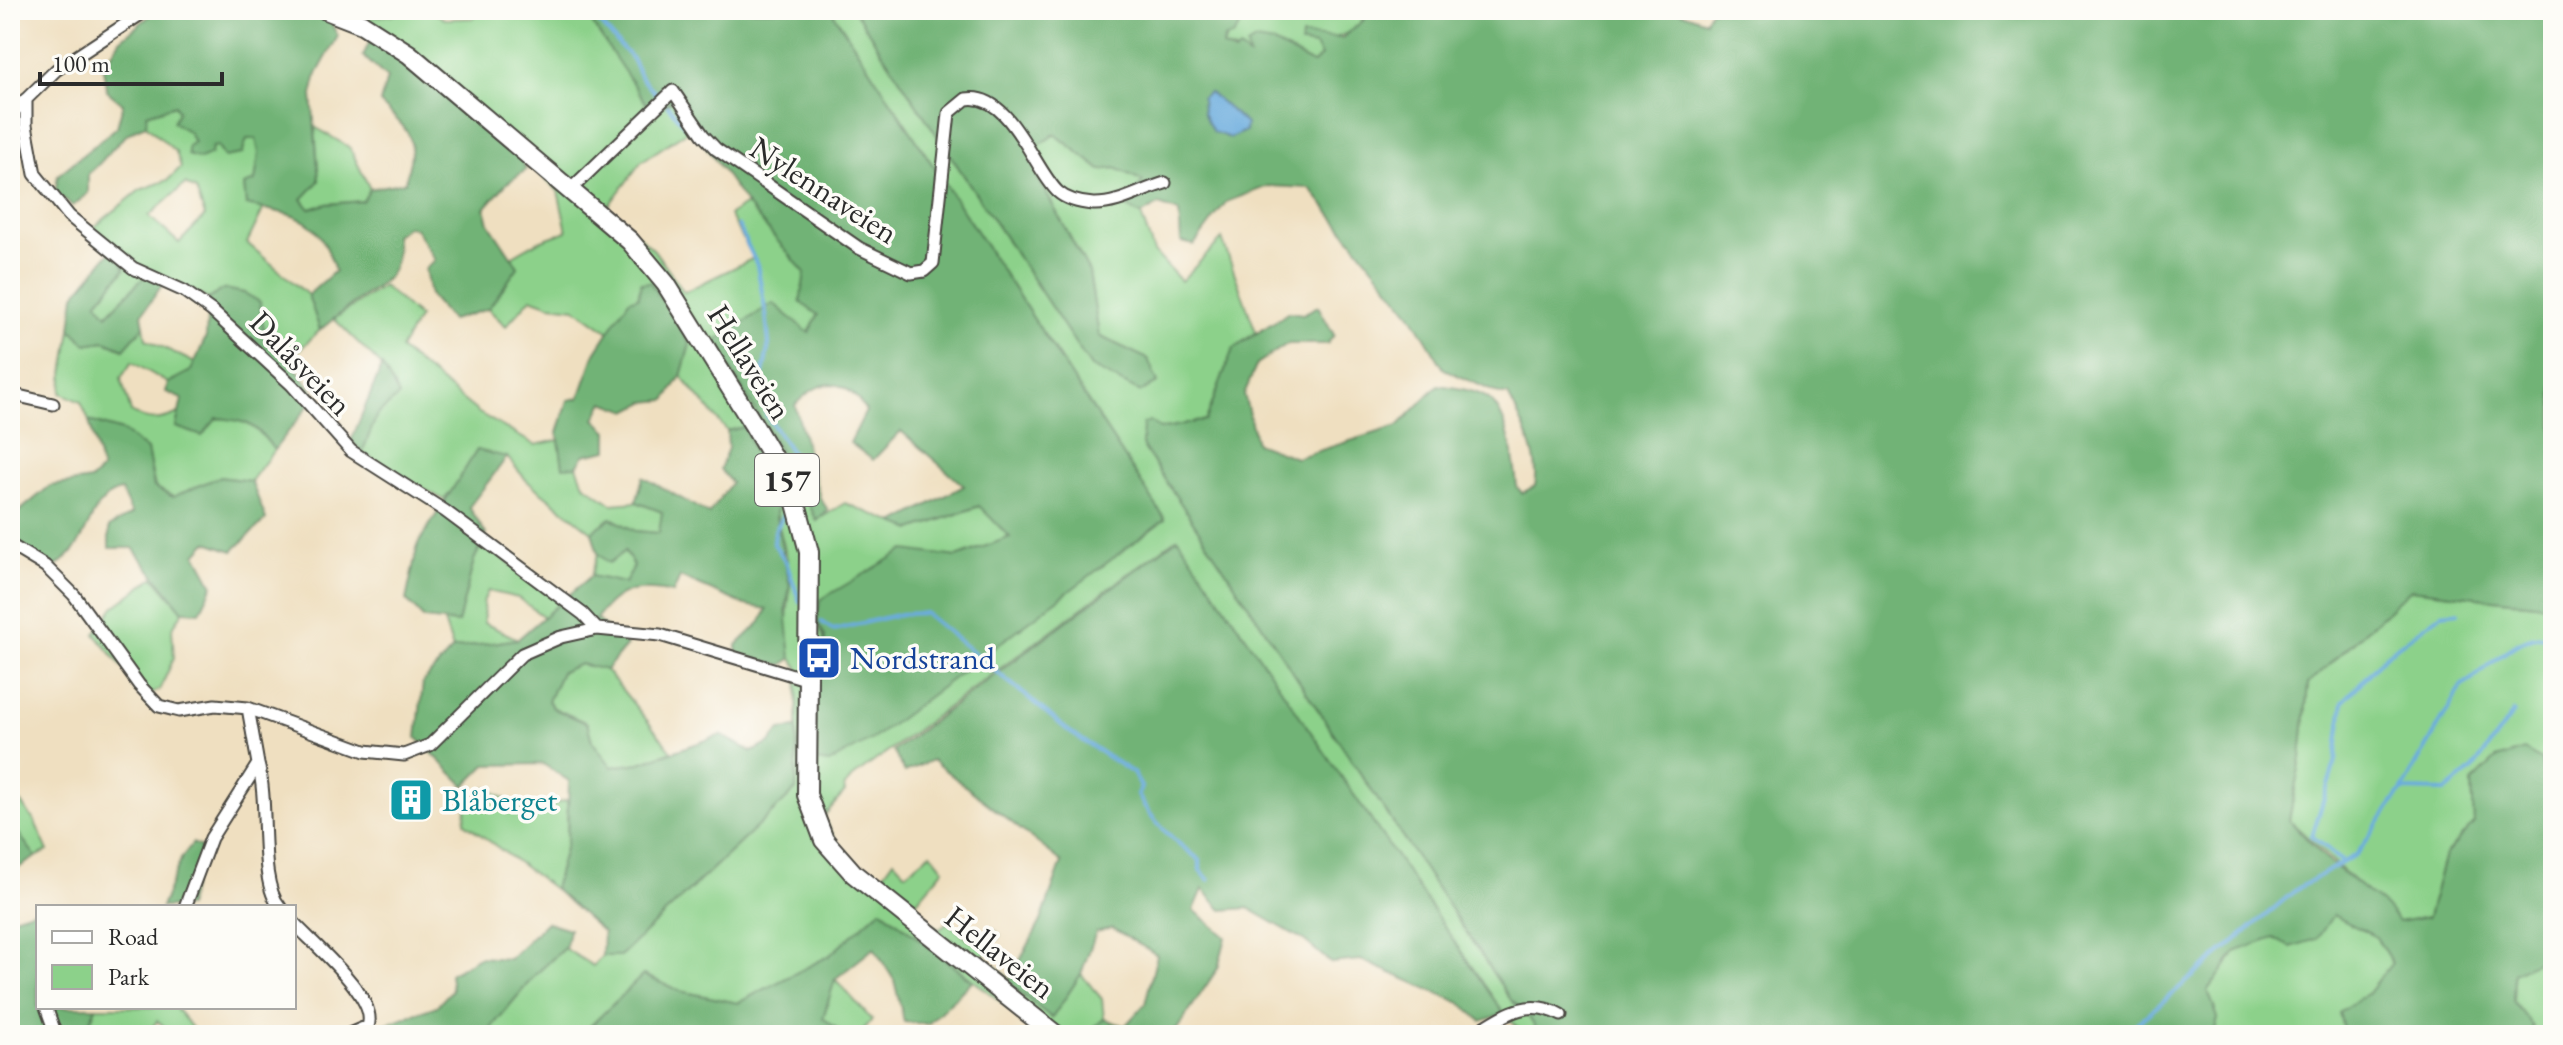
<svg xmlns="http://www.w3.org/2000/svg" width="2563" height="1045" viewBox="0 0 2563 1045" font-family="'EB Garamond',serif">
  <rect width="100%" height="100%" fill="#fdfcf7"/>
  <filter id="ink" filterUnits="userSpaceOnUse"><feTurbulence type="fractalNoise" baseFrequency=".0125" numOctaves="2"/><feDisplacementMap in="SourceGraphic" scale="16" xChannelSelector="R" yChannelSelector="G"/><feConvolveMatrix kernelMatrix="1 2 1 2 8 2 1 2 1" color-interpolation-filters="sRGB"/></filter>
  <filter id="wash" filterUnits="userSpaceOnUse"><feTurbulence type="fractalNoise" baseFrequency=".006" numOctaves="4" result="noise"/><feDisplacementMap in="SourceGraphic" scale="32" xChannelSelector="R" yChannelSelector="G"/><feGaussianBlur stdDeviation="1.8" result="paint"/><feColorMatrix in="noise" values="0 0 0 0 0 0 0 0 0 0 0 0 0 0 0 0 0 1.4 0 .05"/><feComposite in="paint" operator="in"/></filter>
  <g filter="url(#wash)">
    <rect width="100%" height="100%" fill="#efdfc0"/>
    <path fill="#8cd18a" stroke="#5c7e5a" stroke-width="2" fill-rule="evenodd" d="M305,10H357L374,17L429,10L445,19L474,18L479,10H583L673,100L693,127L641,162L607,208L654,250L684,292L754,258L729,215L746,204L806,273L818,315L809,333L715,342L796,478L817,520L845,503L912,530L980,506L1010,538L957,557L905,551L817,621C829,643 826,663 816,685L1165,519L831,10H854L1091,367L1147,359L1099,336L1089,272L1038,178L1039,145L1055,134L1101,170L1116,168L1143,181L1125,205L1141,215L1154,252L1181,281L1222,239L1256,332L1233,349L1206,420L1159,429L1142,445L1511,1000L1527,1014L1540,1035H1525L1504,1014L1177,538L853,777L844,787L845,792L823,817L840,847L878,882L894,860L906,873L931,853L944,869L911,908L939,930L948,922L972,942L992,928L1000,935L983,955L1010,979L1008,983L1052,1018L1081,974L1102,999L1104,1019L1085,1035H1044L881,909L829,956L738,1003L680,991L644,975L581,1035H485L535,975L564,948L593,966L602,956L621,955L796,790L798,667C779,647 789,611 790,587C791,557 775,528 776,498L754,477L744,428L727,431L681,376L690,344L650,282L638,297L629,301L609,332L575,308L550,305L531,298L506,326L488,309L518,267L511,257L539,241L567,231L558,191L520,156L371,39Z
      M1237,10H1367C1359,36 1335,35 1315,46L1322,56L1313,64L1275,44L1250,56L1223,47Z
      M175,105L194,142L218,146L224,157L247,139H256L260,153L255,182L244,185L246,204L264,208L247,243L308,295L320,330L290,359L264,341L259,302L244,293L224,289L208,299L151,270L107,315L97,302L125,269L115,246L93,228L140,190L168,180L181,167L176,152L146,125V114ZM185,184L196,190L205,216L179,243L149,216Z
      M315,127L350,148L370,189L363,201L326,204L310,210L302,199L319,181Z
      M383,286L419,317L400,349L479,413L535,445L559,440L563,466H577L584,484L612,504L636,502L663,512L659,533L635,531L611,518L592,532L527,481L507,457L448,494L444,500L362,453L377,415L399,396L382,366L334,319Z
      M144,326L146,339L195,363L191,371L168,383L132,362L121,378L131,412C149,423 160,421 179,413L176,427C222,417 244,407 274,450L251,481L219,477L173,497L155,487L147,450L122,431L89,421L81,402L61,393L71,329L86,344L105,341L123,349Z
      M483,542L560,603L544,617L518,598L488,591L483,602L484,623L518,639L453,649L444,622L458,623L474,560Z
      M624,551L635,566L625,584L591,576L598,554L609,562Z
      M154,577L183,611L172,629L174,658L160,689L147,697L95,634L114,607Z
      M2411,589L2543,605L2553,600V805L2548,797L2541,760L2472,782L2474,823L2445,855L2428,917L2398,922L2289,820L2301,758L2308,684Z
      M580,664L606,670L672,751L640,763L611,767L592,741L587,723L554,708L548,701L561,672Z
      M486,787L526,812L567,800V841L554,889L465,823L466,807Z
      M10,788L35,822L48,851L36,857L18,833L10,834Z
      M2333,914L2376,937L2392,963L2368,993L2339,1012L2343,1029L2371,1035H2214L2218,1018L2208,991L2237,951Z
      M2553,953L2548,1001L2553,1004V1035H2530L2533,1027L2513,1001L2514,972Z
      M835,979L872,1020L859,1035H845L823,1018Z
      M96,1007H175L198,1035H176L157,1021L147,1035H93L87,1029Z"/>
    <path fill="#71b376" stroke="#4e6f50" stroke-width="2" d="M157,10H305L328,17L338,36L317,74L312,95L319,181L302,199L310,209L326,204L363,201L370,189L405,182C417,136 414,136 380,103L387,78L363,56L371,39L412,66L520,156L526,170L507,183L485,208L489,223L518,267L488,309L451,320L430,296L425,269L435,260L415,228L408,226L395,235C401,271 389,279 362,297C347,307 334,319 320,330L308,295L335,271C319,214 297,216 246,205L244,185L255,181L259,153L256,139H247L242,154L224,157L218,146L212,147L211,154L200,159L188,155V146L194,142L189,132L173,122L178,112L175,105L147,114L146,125C116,135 112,155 88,174V193L73,206L55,193L58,175L117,127L123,104L107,91L103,69L120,40Z
      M583,10H831L1165,519L874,738L829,763L814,761L816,685L824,667L825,636L817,621L820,600L905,550L957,557L1010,537L979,506L912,530L894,523L964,486L901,431L873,460L850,443L866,411C845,376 821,377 795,405L820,498L828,510L817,521L796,478L714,342L773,303L809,333L818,315L800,302L805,273L746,204L673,100L658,108L647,105Z
      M854,10H1237V16L1243,22L1233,36L1224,39L1223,47L1234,53L1240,49L1249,56L1247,46L1255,41L1275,44L1313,64L1321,56L1315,46L1301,44L1302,36L1342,38L1364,20L1367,10H1675L1705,21L1710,10H2553V600L2543,605L2411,589L2308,684L2301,758L2289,820L2325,858L2386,907L2398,922L2428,917L2445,855L2474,823L2472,782L2496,759L2524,750L2541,760L2548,797L2553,805V953L2514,973L2513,1001L2533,1027L2530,1035H2421L2415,1029C2391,1040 2367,1033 2343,1029L2339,1012L2368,993L2392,963L2376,937L2333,915L2317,939L2291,947L2274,938L2237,951L2208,991L2218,1018L2214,1035H1540L1527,1014L1511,1000L1142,445L1143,424L1150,421L1160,429L1206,420L1233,349L1289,312L1303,314L1318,306L1334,335L1327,344H1287L1257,364L1244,394L1256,443L1296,458L1398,426L1438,385C1454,388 1481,390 1492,402C1509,419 1515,464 1517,487L1522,493L1535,486C1541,457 1521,420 1508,395H1501L1444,369L1411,314L1310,188L1268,186L1226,202L1194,245L1181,242L1179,212L1159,205L1141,215L1124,205L1143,181L1116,168L1101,170L1055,134L1039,145L1038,178L1089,272L1099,336L1148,359L1158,383L1140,392L1091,367Z
      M115,246L125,269L97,302L107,315L151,270L167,278L142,314L144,326L124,349L105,341L86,344L71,329L75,295Z
      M650,282L690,344L681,376L666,400L645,402L628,411L604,402L595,419L608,431V450L584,455L577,466L563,467L558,433L568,400L579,398L595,353L629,300L638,297L641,283Z
      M224,289L244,293L260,302L265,341L290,359L316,396L274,450C256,424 249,421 217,418L202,436L176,427L182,399L166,392L168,383L191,371L206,337L208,299Z
      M382,366L399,396L377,415L362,453L351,441Z
      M89,421L122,431L147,450L154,487L173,497L219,477L251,481L266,519L233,551L207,542L196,554L213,585L200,612L183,611L133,548H109V527L132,514L121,491C93,496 90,531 74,550C69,556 61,562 55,568L10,540V519L50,486L91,480L102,470Z
      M744,427L757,458L754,477L777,498L776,517L790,586L786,608L791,659L782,665L737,654V645L761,622L767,609L745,605L680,577L673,593C637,586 618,588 596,619L627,645L606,670L580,664L561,672L548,701L554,709L587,723L592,741L612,767L640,763L721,735L752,752L770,743L780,730L797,728L796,790L620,956H602L603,932L554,889L567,841L569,781L543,764L486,765L465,786L417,738L423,682L453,649L518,639L591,576L625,583L634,566L625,551L609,563L598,554L592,532L611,518L635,531L659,533L662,512L636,502L643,477L709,514L731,483L720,469L728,448L727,431Z
      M477,450L507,457L469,507L486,534L474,560L458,623L424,619L406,600L418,544Z
      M1178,538L1504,1014L1481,1021L1461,1003L1361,960L1331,963L1305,941L1248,908L1222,910L1203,889L1194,910L1226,937L1218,968L1173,1035H1085L1104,1019L1125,1026L1145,1004L1157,955L1112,928L1096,932L1081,974L1052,1018L1008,983L1041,921L1062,862L932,760L905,772L893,751Z
      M18,833L36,857L10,873V834Z
      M193,843L202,848L187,907H161L182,857Z
      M38,909V1007H96L87,1029L93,1035H10V918Z
      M881,909L972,981L928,1024L904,1022L894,980L874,948L835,979L823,1018L845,1035H581L643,975L680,991L738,1003L829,956Z
      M547,922L569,929L566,946L535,975L485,1035H354L437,1006L452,990L450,974L479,957L509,959Z"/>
    <path fill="#6aacde" stroke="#4a6c84" stroke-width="2" d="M1209,92L1246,124L1245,131L1230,138L1213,132L1203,113L1202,98Z"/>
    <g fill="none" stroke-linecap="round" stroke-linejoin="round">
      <path stroke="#6aacde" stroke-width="4" d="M588,10L633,60L641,78L660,98
        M668,106L685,126
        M738,225L757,265L766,314L769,344L760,388L767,416L805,473L801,483
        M788,507L775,531L774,544L786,562L800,602
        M822,622L833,630L901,614L925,613L1070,732L1133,773L1141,787L1138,795C1152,822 1175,842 1200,860V870L1209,880
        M2402,790L2446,791L2473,769L2514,712
        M2343,862L2312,836L2336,760L2343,702L2386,655L2441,614L2458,612
        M2123,1035L2297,889L2357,854L2402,790L2462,685C2490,671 2517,629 2553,637"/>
    </g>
  </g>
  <g filter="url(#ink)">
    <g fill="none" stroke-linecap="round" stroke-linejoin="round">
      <g stroke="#484641" stroke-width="15">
        <path id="minor" d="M26,99V125L35,174L69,216L133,268L184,291L212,311L292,385L351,451L445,511L583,614L597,629
          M10,115L56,70L147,10
          M570,190L673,91L703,135L716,149L859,248L911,273L924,271L933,263L949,113L966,99C1010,91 1034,170 1058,192C1067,200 1081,203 1093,204C1118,205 1141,190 1165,183
          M10,394L53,404
          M10,545L45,566L74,595L139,685L159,706L179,711L215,705L248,708L365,751L404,755L430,745L522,654L561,637L597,629L660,635L809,680
          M258,764C270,805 257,881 280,907
          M185,907L211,838L258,764L248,708
          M294,923C312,943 379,998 368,1026L347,1035
          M46,1007L56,1035
          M1472,1035C1502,1017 1526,996 1561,1015"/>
      </g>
      <g stroke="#484641" stroke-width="22">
        <path id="primary" d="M326,10L362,24L409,54L630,241L666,284L753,424L793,492L809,552L807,795L824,840L854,874L1056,1035"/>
      </g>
      <use href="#minor" stroke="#fff" stroke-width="11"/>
      <use href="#primary" stroke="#fff" stroke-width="18"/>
    </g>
  </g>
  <defs>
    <g id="bus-square" transform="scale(2.3)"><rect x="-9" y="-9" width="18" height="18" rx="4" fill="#1a4fb4" stroke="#fdfcf7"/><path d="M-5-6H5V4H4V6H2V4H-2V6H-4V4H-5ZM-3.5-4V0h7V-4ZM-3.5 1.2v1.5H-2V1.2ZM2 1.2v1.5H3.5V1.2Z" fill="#fff"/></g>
    <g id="building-square" transform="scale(2.3)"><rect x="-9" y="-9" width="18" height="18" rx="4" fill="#0f9aa8" stroke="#fdfcf7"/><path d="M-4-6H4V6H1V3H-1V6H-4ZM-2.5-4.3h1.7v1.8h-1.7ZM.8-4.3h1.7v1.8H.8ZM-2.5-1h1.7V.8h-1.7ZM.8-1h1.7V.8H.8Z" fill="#fff"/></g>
  </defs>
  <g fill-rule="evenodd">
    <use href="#bus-square" x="819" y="658"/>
    <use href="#building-square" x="411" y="800"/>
  </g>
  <g text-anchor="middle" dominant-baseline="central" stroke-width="7" stroke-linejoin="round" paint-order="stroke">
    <rect fill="#fdfcf7" stroke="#6a6a68" stroke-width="2" x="755" y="454" width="64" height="52" rx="6"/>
    <g font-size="30" font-weight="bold" fill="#2b2b2b">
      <text x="787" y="480">157</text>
    </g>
    <g font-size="32" fill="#2b2b2b" stroke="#fdfcf7">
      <text transform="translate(824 190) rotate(33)">Nylennaveien</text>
      <text transform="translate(750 362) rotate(58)">Hellaveien</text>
      <text transform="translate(301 363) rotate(46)">Dalåsveien</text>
      <text transform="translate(1000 952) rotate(38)">Hellaveien</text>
    </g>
    <g font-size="32" fill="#164399" stroke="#fdfcf7" text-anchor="start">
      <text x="850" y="658">Nordstrand</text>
    </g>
    <g font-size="32" fill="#0d838f" stroke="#fdfcf7" text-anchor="start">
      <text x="442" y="800">Blåberget</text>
    </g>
  </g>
  <rect width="2563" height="1045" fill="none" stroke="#fdfcf7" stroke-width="40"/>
  <rect x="36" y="905" width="260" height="104" fill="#fdfcf7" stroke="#a9a8a5" stroke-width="2"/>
  <rect x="52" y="931" width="40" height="12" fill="#ffffff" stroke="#a9a8a5" stroke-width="2"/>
  <text x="108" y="945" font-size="24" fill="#2b2b2b">Road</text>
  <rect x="52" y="965" width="40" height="24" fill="#8cd18a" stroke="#a9a8a5" stroke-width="2"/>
  <text x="108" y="985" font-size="24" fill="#2b2b2b">Park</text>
  <path d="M40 72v12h182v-12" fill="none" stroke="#2b2b2b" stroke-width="4"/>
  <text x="52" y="72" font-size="24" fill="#2b2b2b" stroke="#fdfcf7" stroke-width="6" paint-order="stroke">100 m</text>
</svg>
